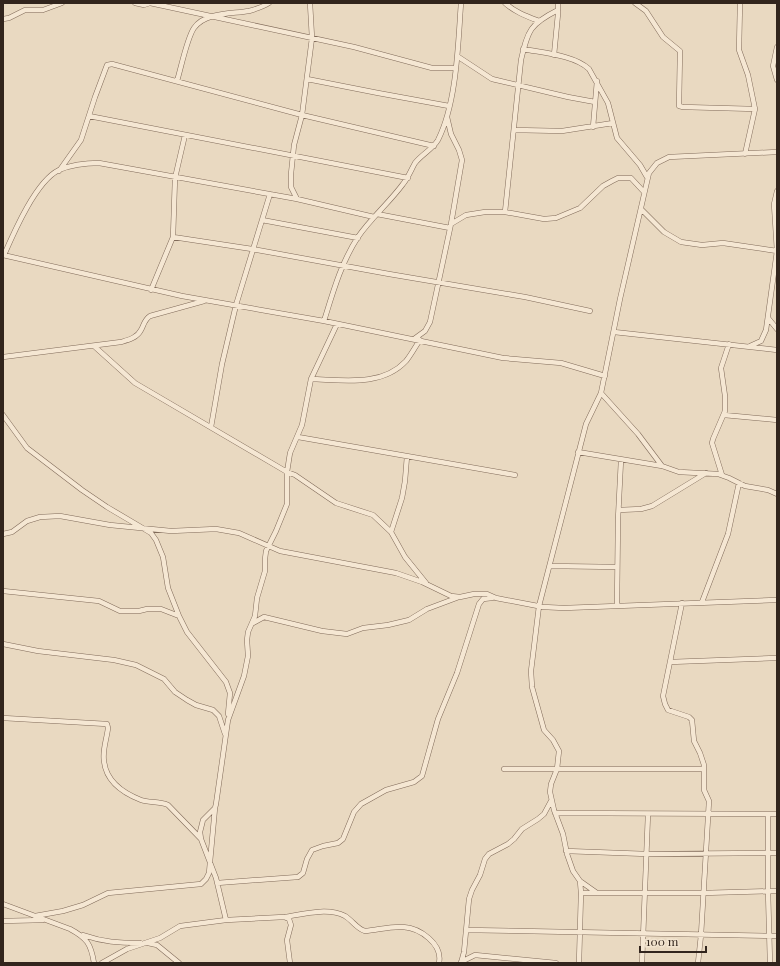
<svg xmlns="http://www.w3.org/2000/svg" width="780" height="966" viewBox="0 0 780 966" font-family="'Playfair Display',serif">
  <rect width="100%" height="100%" fill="#e9d9c1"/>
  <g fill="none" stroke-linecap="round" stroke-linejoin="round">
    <g stroke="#816b5a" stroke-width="5.5">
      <path id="minor" d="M135,3L144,5L150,3L354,47L432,68H456
        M505,3C515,12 526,16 539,21
        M635,3L646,11L663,37L680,51L679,106L683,107L755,109
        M740,3L739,50L748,75L755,109L745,154
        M3,19L9,18L25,10H43L62,3
        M777,47L773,66L777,80
        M523,49C543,53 574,55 589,69L608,103L617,138L640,165L647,177
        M554,55L558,14V3
        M457,56L492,79L568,97L595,102
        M307,79L378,93L449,106
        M177,81C181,68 187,38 194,28C205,12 232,14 249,11C256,9 263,7 269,3
        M89,116L408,178
        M593,127L597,81
        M514,130L562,131L613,123
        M59,171L81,140L95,97L107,65L112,64L302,115L434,146
        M297,199L291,187V174L294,145L302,115L312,38L310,3
        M641,209L664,232L681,242L702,245L723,243L777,251
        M505,212L521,60C528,30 530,24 558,10
        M377,214L450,228
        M262,220L358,238
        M451,224L466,215L485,212H505L544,219L556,218L580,208L603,186L612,181L618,178H631L644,192
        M173,237L252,249L389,274L525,297L590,311
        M3,255L182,296L324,321L503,358L561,363L605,376
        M4,255C14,232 36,181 59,170C71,165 86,163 99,163L297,199L374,217
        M151,290L173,237L175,178L185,135
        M768,318L777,329
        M324,321C333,292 341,263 358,237C371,218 389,203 403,184C408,178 411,170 415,163C422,154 433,149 438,140C457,102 458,44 461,3
        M614,332L777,350
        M414,339L425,331L430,322L451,224L462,160L459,150L451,134L447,117
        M94,346L135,383L287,472L295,475L336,503L373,515L391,532L405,557L426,583
        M750,346L761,341L766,330L777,251L774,204L777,191
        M3,357L121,342C128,340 137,338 141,330C144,325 144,320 150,316L204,301
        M311,379C343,380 382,387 406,361C411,355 415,347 420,340
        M601,393L638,434L662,466
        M3,415L27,448L82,490L107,507L151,533L156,540L163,557L168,588L179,616L187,632L226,682L230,693L228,714
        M724,415L777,420
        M211,427L222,364L236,305L270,194
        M298,437L515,475
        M578,452L662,466L679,472L718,474L729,478L745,486L768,490L777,494
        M722,475L712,443L713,439L725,411V396L721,368L729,344
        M619,510L641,509L652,506L706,473
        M391,532L402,498L405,481L407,456
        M3,534L12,532L27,521L40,517L60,516L110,525L171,531L216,529L239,533L280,551L396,573L422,582L451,596L460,597L474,594H487L496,598L543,607L564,608L777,600
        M550,566L617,567
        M3,591L99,601L120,611H139L147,609H161L179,616
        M702,602L728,534L739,483
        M682,603L663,696L665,704L668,710L689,717L692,720L694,741L700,753L704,765V790L709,801L701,935L698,963
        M617,606L618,519L621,460
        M253,623L264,617L322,631L347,634L363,628L388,625L409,620L427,609L459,597
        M3,644L38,651L114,660L136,665L164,679L175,692L187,700L196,705L213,710L219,716L225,734
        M670,662L777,658
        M3,718L107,724L108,728C107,738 102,751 104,761C106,781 123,793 141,800C149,803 159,801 168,805L201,839
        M504,769H704
        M555,813L777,814
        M768,814V891L770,963
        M566,851L647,854L777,853
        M217,883L298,877L303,873L307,859L312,850L323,846L338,843L343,839L354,812L361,804L386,790L414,782L422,776L438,719L457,673L479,604L483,599L492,598
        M581,893H703L777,891
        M597,893L580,881L573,871L567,854L563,834L554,810L550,792L551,784L557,769L559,751L553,740L544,730L532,687L531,671L539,606L586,424L601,393L620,299L649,173L657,163L669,157L777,152
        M3,904L70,929C87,938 91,944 94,963
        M35,916L63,911L83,905L108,893L201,884L206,879L209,873L215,808
        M285,917C303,914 328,907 345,916C353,921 357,929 365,931C378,930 390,926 403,927C420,928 443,944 439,963
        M3,921L43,920
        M466,930L777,936
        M83,935C103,942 119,943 140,943
        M148,943L157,945L179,963
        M461,962L475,955L556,963
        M102,963L127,949L160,938L180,926L226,920
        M290,963L287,940L291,925L289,919L284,917L226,920L216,878L201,839L200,832L203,820L215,808L216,804L228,720L244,676L248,656L247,640L248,632L255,616L257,598L265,571V559L266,551L276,531L287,504V472L290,453L302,425L311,379L337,324
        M461,963L464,952L469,899L472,890L480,875L485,859L489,854L508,844L514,839L522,829L538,819L544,814L551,801
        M579,963L581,893L580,881
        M642,963L648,814"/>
    </g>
    <use href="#minor" stroke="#f5e7d3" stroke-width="4.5"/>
  </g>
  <rect width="780" height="966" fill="none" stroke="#32251d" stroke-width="8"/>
  <path d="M640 946v6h66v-6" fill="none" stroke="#32251d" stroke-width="2"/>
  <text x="646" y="946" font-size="12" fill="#32251d" stroke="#f2e4cf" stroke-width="3" paint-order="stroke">100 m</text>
</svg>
